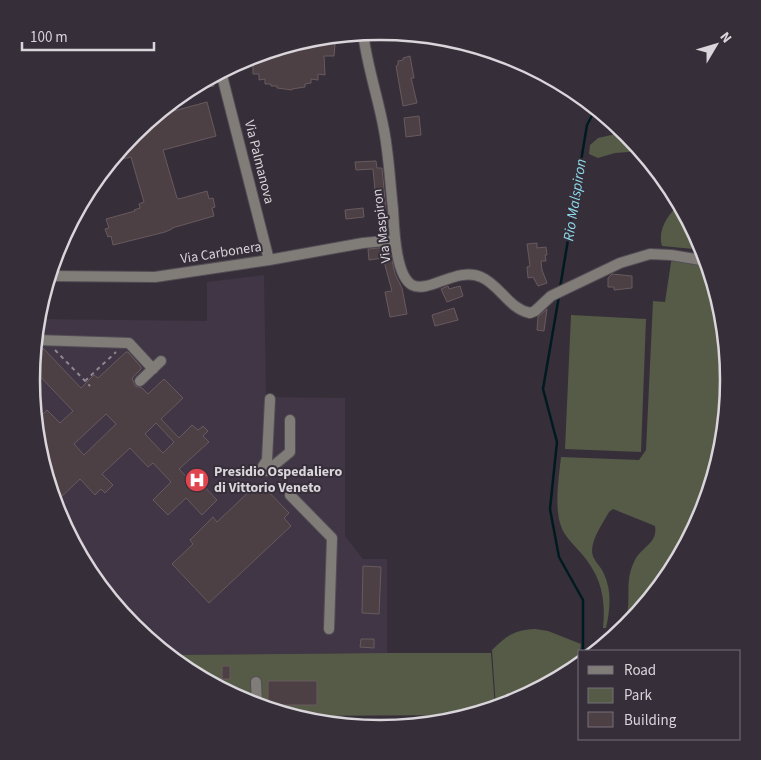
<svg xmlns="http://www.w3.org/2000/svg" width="761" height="760" viewBox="0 0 761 760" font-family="'Source Sans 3',sans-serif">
  <rect width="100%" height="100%" fill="#362f39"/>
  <path fill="#413645" d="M264,275L266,397L345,398V536L363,559H387V653L169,655L134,626L90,574L58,513L38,448L32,380L38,319L207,321V282Z"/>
  <path fill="#555b47" d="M625,132L642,151L615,153L598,158L589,154L590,145L598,138Z
    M680,203L703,247L704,250L662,246C657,229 669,214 680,203Z
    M672,256L707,259L723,312L729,380L722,448L703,514L670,574L627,627L620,632C621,625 626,621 627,615C631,593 624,580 636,558C643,547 658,542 655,526L613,509L609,512C603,523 592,538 592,551C592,560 601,566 604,574C612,591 610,610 606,628H603C606,598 601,576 581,553C574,545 564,536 561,526C554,507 559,476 561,457L639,460L646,450L653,301L665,302Z
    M571,315L646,319L641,452L565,449Z
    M535,629L548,631L581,644L579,658L576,669L514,702L496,708L492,650C507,636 513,630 535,629Z
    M387,653H491L495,708L470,715L292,716L247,702L187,670L169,655Z"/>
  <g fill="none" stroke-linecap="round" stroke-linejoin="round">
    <path stroke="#001a20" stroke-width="2.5" d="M560,288L587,125L596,108
      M559,296L543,389L557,442L550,509L559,557L583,600V651"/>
  </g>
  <path fill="#4d4044" stroke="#685a5e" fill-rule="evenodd" d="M295,43L335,44L334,56H324L325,75L318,74V80L311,79V83L305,84V87L292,89V90L277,88V86H271V84H265V79L259,80V74H253V56Z
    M410,56L414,78H411L417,103L403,106L396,66L398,65V61L403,60V58Z
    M212,77L214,86L190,91L189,89Z
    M207,102L216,136L163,150L177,198L179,199L207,191L209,199L213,198L215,207L212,208L214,216L172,228V229L165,232L113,245L111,236L108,237L105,229L109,228L106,219L135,211L134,210L140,208L139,204L144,202L131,157L110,162L134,133L155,116Z
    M419,116L421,135L406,137L404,118Z
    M376,161L377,168H382L386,211L377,212L373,169L356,170L355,162Z
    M363,208L364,217L346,219L345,210Z
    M537,243V248L546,247L547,255H545L546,261H541L542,270L547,283L538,286L533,277L528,278L527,267L530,266L527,244Z
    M389,247L395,274L402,288L407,314L390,317L385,292L392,291L383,258L369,260L368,249Z
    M612,274L632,276V288L614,290V287H608V278Z
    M448,286L449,289L460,286L463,296L447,302L441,289Z
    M454,308L458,320L435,326L432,315Z
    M547,309L544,331L537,330L538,317Z
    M43,348L81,388L94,375L98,378L126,352H128L141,367V369L132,378L135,386L142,388L148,394L164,379L183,398L161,419L179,438L192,425L198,430L203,426L208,431L203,436L209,442L179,469L197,488L201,483L217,500L202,515L186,498L168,515L153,500L171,482L153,463L148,467L130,448L102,474L113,485L105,493L101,489L95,495L80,479L59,499L51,490L38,448L36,421L47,410L60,423L73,411L33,369L34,356ZM106,414L116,424L84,455L74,444ZM156,423L174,442L163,453L145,434Z
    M254,487L260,494L266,489L289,513L284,518L291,526L209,603L172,564L193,544L190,540L213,517L217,522Z
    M363,566L381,567L379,614L362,613Z
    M361,639H374V648L360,647Z
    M222,666H230V679H222Z
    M268,681H317V705H268Z"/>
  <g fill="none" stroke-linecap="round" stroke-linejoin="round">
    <g stroke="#534d56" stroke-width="12">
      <path id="minor" d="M363,33C367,66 378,97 384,130C389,156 390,183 393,209C394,227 395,275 412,285C428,294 458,266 481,277C500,285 509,309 530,313L535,311L551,296L620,263L650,254L671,255L701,260L706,258
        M221,72L269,260
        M49,276L155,277L269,260L363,243L395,240
        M36,340L129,343L153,369
        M140,381L161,361
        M263,466L267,460L270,399
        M267,471L290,452V420
        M290,495L332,538L329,629
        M256,682L257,705"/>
    </g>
    <path stroke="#8e8991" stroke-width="2" stroke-dasharray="4 4" stroke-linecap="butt" d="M55,350L90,386
      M85,381L116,352"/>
    <use href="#minor" stroke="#807d78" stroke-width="10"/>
  </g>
  <defs>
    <g id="hospital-disc" transform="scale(1.25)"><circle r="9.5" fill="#e0444e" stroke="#362f39"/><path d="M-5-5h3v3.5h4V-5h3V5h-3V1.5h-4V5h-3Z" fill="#fff"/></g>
  </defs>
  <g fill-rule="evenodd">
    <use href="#hospital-disc" x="197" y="480"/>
  </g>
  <g text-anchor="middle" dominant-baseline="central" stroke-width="4" stroke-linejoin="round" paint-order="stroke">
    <g font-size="14" fill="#d9d5db" stroke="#362f39">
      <text transform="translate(259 162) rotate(76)">Via Palmanova</text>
      <text transform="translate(382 226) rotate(-97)">Via Maspiron</text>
      <text transform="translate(221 253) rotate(-9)">Via Carbonera</text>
    </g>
    <g font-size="14" font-weight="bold" fill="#d9d5db" stroke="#362f39" text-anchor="start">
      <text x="214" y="472">Presidio Ospedaliero<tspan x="214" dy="16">di Vittorio Veneto</tspan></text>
    </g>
    <g font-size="15" font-style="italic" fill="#8edaec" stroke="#362f39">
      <text transform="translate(575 200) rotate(-81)">Rio Malspiron</text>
    </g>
  </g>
  <path d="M0 0H761V760H0ZM40 380a340 340 0 1 1 680 0a340 340 0 1 1-680 0Z" fill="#362f39" fill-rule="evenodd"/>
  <path fill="none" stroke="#d9d5db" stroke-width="2.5" d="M40 380a340 340 0 1 1 680 0a340 340 0 1 1-680 0Z"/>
  <rect x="578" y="650" width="162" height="90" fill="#362f39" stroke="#77717a"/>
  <rect x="588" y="666" width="25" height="8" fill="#807d78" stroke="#77717a"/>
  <text x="624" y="675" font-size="15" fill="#d9d5db">Road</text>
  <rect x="588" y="688" width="25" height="15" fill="#555b47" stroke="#77717a"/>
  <text x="624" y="700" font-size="15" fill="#d9d5db">Park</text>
  <rect x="588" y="712" width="25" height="15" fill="#4d4044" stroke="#77717a"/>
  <text x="624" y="725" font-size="15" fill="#d9d5db">Building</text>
  <g transform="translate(716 45) rotate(52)" stroke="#362f39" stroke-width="4" paint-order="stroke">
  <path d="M0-4L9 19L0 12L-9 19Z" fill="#d9d5db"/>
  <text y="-8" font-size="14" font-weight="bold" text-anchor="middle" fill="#d9d5db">N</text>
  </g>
  <path d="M22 42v8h132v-8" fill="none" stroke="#d9d5db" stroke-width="2.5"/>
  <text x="30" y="42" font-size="15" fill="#d9d5db" stroke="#362f39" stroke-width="4" paint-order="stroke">100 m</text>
</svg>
